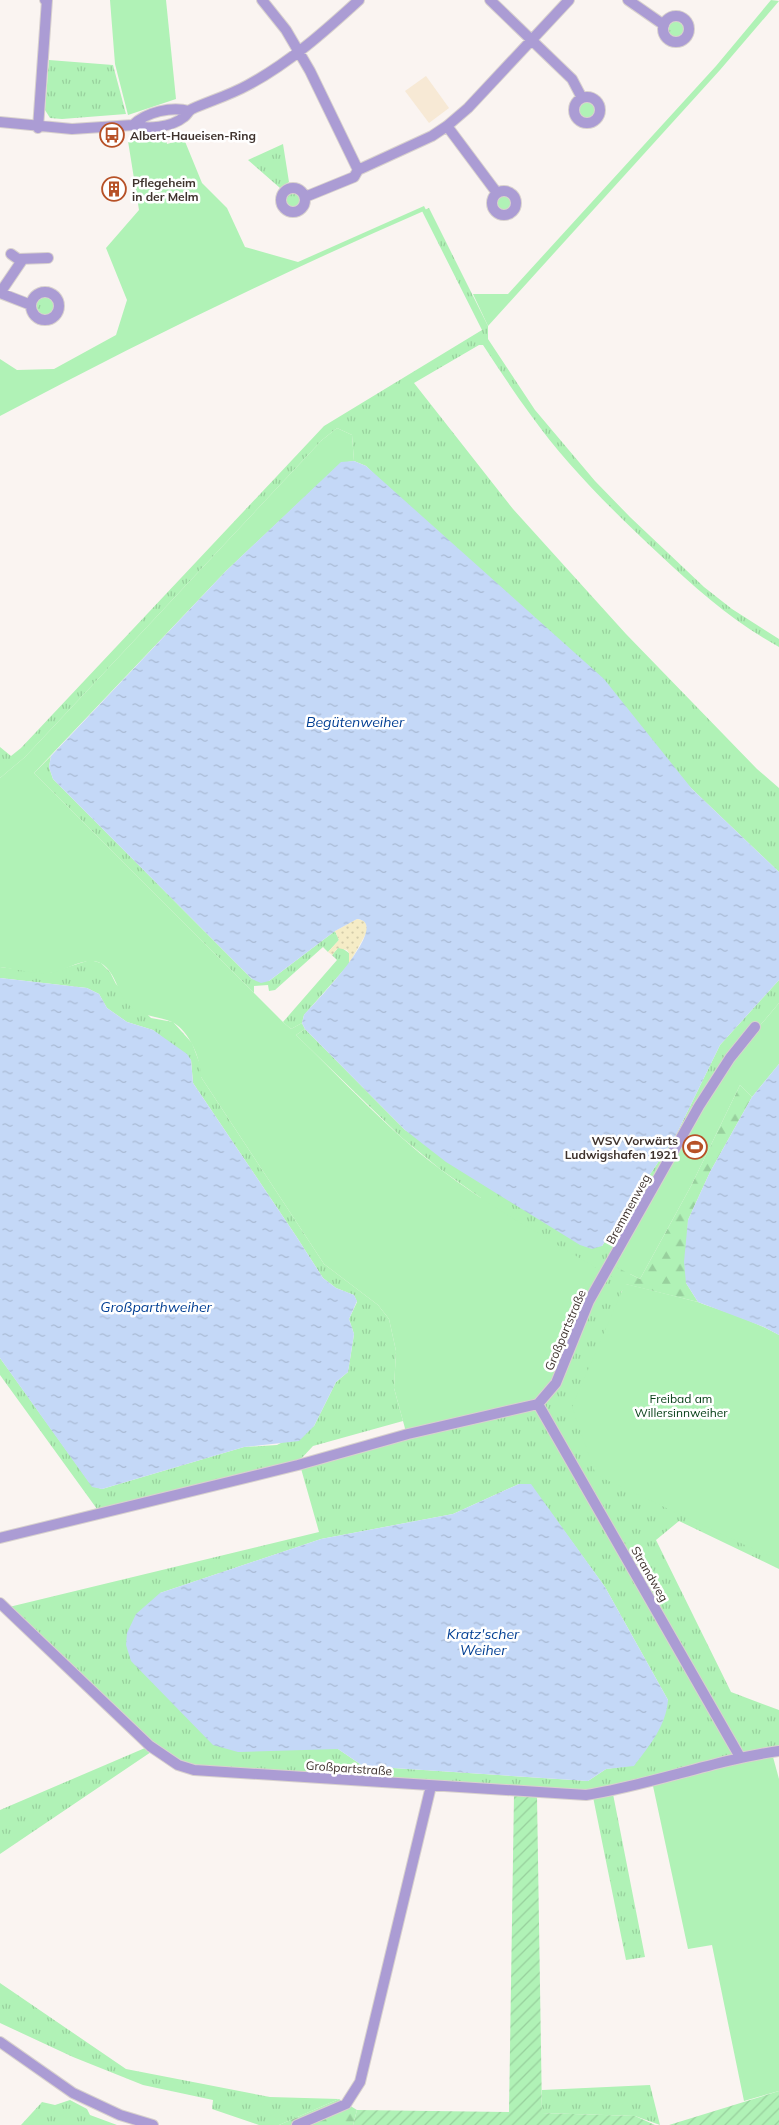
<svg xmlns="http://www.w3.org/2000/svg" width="779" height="2125" viewBox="0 0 779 2125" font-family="Mulish,sans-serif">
  <defs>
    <pattern id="grass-tufts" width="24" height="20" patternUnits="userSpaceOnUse" patternTransform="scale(1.25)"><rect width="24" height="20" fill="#b0f2b6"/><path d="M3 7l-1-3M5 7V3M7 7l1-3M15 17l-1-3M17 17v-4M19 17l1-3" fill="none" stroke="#98d09d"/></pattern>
    <pattern id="forest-firs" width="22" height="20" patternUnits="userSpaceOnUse" patternTransform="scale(1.25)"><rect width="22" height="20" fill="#b0f2b6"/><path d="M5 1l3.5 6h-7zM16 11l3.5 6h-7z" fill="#98d09d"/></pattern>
    <pattern id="sand-dots" width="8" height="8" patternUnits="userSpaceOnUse" patternTransform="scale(1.25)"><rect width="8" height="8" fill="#f5ecc6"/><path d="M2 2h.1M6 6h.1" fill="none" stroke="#d3cbaa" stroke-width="1.8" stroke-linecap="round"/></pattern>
    <pattern id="garden-furrows" width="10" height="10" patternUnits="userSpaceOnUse" patternTransform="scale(1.25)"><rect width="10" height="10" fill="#b0f2b6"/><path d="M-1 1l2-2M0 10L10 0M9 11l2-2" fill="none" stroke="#98d09d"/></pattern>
    <pattern id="water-ripples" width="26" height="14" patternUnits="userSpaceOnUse" patternTransform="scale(1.25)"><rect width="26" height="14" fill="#c4d8f7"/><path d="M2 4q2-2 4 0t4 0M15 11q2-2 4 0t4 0" fill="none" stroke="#a9bad4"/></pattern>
  </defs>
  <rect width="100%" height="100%" fill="#faf4f1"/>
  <path fill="#f7e9d5" d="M426,76L449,108L429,123L405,91Z"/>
  <path fill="url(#grass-tufts)" fill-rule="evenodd" d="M663 29a13 13 0 1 1 26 0a13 13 0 1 1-26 0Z
    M49,60L113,65L126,114L62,119L50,118L45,110Z
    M574 110a13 13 0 1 1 26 0a13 13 0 1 1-26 0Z
    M283,144L289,182L280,188L248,160Z
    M281 200a12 12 0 1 1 24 0a12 12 0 1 1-24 0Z
    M492 203a12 12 0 1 1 24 0a12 12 0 1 1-24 0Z
    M429,208L488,326V339L535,410L595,481L630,517L704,587L732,609L779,639V647C734,622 697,590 659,554C613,511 567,466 530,414C514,392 498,368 483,345H479L414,383L513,509L626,634L757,769L779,788V872L692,789L366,466L354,461L352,435L337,428L322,440L25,757L0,778V747L11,756L21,748L324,426L482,330L422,211Z
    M31 306a14 14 0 1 1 28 0a14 14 0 1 1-28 0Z
    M51,756L49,767L53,779L252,979L269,981L335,931L339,940L328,952L323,947L275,990L269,991L268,985L254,986V993L34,773Z
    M338,948H342L349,953V964L304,1015L302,1023L291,1029L283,1022L337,960L332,955Z
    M90,960L101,963L110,972L116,984L151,1018L173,1022L192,1043L201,1067V1077L324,1264L378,1305L389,1319L396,1351L394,1388L403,1421L313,1446L299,1461L97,1509L0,1375V1358L92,1486L102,1489L244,1447L277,1445L314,1426L336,1382L348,1372L354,1334L349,1319L357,1302L354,1295L336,1288L323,1278L296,1236L193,1083L191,1060L153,1030L127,1022L107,1008L99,994L87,988L0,978V967L49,973Z
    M779,980V1003L732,1059L625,1284L698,1302L779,1335L623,1290L621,1292L779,1550V1569L679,1521L656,1540L731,1692L779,1710V1748L771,1749L773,1757L752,1760L653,1786L651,1777L591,1791L195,1767L180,1762L167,1755L9,1607L319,1532L300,1465L406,1435L481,1198L440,1169L401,1137L296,1035L305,1029L405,1130L602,1246L675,1137L720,1045ZM519,1484H530L605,1587L668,1700L634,1765L606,1769L588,1781L363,1766L338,1749L160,1593L321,1539L453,1514Z
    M145,1748L151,1752L0,1854V1810Z
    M613,1794L645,1957L626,1960L593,1797Z
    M0,1983L126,2069L270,2097L339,2099L279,2125H259L212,2109L213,2100L143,2085L73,2057L0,2023Z
    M650,2085L660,2125L635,2116L542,2113V2090Z
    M70,2100L87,2109L90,2115L117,2125H21L42,2102L55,2105Z"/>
  <path fill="url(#forest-firs)" d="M740,1085L752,1097L710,1172L688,1220L686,1283L698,1302L625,1284L608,1275L614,1266L640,1279L691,1186Z
    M339,2099L357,2110L353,2125H279Z"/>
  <path fill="url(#sand-dots)" d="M357,919L365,921L368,930L349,964V953L347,950L338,948L332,955L328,952L339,940L335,931Z"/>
  <path fill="#b0f2b6" d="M110,0H166L176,99L128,115L115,64Z
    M771,0L779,1L720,70L488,326L473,294H508L716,66Z
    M165,134L167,144L184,139L202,183L227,208L245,247L298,262L424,206L426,210C281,273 140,342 0,416V359L17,370L54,369L116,335L127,300L106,248L139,210L128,141Z
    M337,428L352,435L354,461L341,463L226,571L34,773L283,1022L291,1029L302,1023L305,1029L296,1035C343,1080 388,1130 440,1169C491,1208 549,1239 603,1272L553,1382L535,1402L406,1432L394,1388L396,1351L389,1319L378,1305L324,1264L201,1077C201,1059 189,1030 172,1022C158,1016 141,1017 129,1005C117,993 115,968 98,962C82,957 66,971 50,973C34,974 15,969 0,967V778L25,757L322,440Z
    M779,1003V1064L752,1097L740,1085L691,1186L640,1279L614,1266L701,1108L732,1059Z
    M625,1284C677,1297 732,1309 779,1335V1561L596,1475L572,1407Z
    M773,1757L779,1779V2091L744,2101L712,1945L688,1949L653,1786L752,1760Z"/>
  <path fill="url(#garden-furrows)" d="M514,1794L537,1796L542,2113L635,2116L655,2125H353L357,2110L509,2112Z
    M779,2091V2125H669Z"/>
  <path fill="url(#water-ripples)" d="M354,461L366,466L604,679L692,789L779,872V980L720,1045L675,1137L602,1246L592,1249L580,1245L446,1162L405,1130L305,1029L302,1023L304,1015C313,1005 394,922 357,919L335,931L269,981L261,983L252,979L53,779L49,767L51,756L226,571L341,462Z
    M0,978L87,988L99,994L107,1008L127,1022L153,1030L187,1054L191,1060L193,1083L296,1236L323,1278L336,1288L354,1295L357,1301L349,1319L354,1334L348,1372L336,1382L314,1426L299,1441L244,1447L102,1489L92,1487L0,1358Z
    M779,1064V1335L764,1327L698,1302L686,1283L684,1262L688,1220L710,1172L752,1097Z
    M519,1484H531L605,1587L668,1700C666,1726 650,1745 634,1766L606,1769L588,1781L363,1766L338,1749L238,1752L213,1745L131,1661L126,1645L127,1633L136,1614L160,1593L321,1539L453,1514Z"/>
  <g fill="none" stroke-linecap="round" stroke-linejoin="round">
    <g stroke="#d8d1ce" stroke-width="12">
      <path id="street" d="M262,0L286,30L310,71L358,170L432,136L447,126L468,108L569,0
        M490,0L572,79L582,98
        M628,0L664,25
        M663 29a13 13 0 1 1 26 0a13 13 0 1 1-26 0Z
        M574 110a13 13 0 1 1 26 0a13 13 0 1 1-26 0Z
        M0,122L72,129L133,125C147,130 172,127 184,117C187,115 188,111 192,109C210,101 230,95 248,85C289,63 324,32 359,0
        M133,125C146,112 172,106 189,111
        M447,126L497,193
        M38,128L47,0H45
        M281 200a12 12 0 1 1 24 0a12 12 0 1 1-24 0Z
        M492 203a12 12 0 1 1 24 0a12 12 0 1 1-24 0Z
        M305,197L354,177L358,170
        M11,254L18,259L48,258
        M23,259L0,293L31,305
        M31 306a14 14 0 1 1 28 0a14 14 0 1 1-28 0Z
        M538,1404L740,1757
        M0,1538L298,1465L408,1434L538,1404L556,1383L589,1301L699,1106L730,1058L755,1027
        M0,1603L150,1746L178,1765L194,1770L586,1795C651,1785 714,1760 779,1751
        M0,2042L73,2093L120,2115L153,2125
        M297,2125L346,2104L360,2082L431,1786"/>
    </g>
    <use href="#street" stroke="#ab9cd4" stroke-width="10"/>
  </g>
  <defs>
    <g id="bus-ring" transform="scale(1.25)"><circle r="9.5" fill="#fff" stroke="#b75127" stroke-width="1.5"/><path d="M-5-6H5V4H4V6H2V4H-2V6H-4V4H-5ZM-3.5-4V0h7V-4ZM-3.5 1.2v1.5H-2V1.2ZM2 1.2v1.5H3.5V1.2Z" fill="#b75127"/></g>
    <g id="building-ring" transform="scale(1.25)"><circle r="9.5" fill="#fff" stroke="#b75127" stroke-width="1.5"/><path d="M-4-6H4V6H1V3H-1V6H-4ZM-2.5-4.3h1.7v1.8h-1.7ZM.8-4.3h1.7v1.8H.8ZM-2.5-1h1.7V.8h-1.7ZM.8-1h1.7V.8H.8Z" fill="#b75127"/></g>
    <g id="stadium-ring" transform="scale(1.25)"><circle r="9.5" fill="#fff" stroke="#b75127" stroke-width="1.5"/><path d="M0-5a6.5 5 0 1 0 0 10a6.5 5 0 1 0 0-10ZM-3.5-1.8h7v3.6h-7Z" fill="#b75127"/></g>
  </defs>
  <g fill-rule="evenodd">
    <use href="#bus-ring" x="112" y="135"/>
    <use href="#building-ring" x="114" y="189"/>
    <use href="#stadium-ring" x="695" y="1147"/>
  </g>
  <g text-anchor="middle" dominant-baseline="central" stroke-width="5" stroke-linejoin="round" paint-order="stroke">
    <g font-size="12" font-weight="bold" fill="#3f332e" stroke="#fff" text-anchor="start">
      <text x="130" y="135">Albert-Haueisen-Ring</text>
      <text x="132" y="182">Pflegeheim<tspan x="132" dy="14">in der Melm</tspan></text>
      <text x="678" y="1140" text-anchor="end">WSV Vorwärts<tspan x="678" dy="14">Ludwigshafen 1921</tspan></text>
    </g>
    <g font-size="12" fill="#3f332e" stroke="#fff">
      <text transform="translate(628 1209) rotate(-61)">Bremmenweg</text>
      <text transform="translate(565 1330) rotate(-67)">Großpartstraße</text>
      <text transform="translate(650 1574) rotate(60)">Strandweg</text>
      <text transform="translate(349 1768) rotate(4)">Großpartstraße</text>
    </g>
    <g font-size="12" fill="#023c12" stroke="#fff">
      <text x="681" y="1398">Freibad am<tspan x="681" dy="14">Willersinnweiher</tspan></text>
    </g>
    <g font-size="14" font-style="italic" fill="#003e93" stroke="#fff">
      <text x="355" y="722">Begütenweiher</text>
      <text x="156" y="1307">Großparthweiher</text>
      <text x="483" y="1634">Kratz'scher<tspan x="483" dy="16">Weiher</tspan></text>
    </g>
  </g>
</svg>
